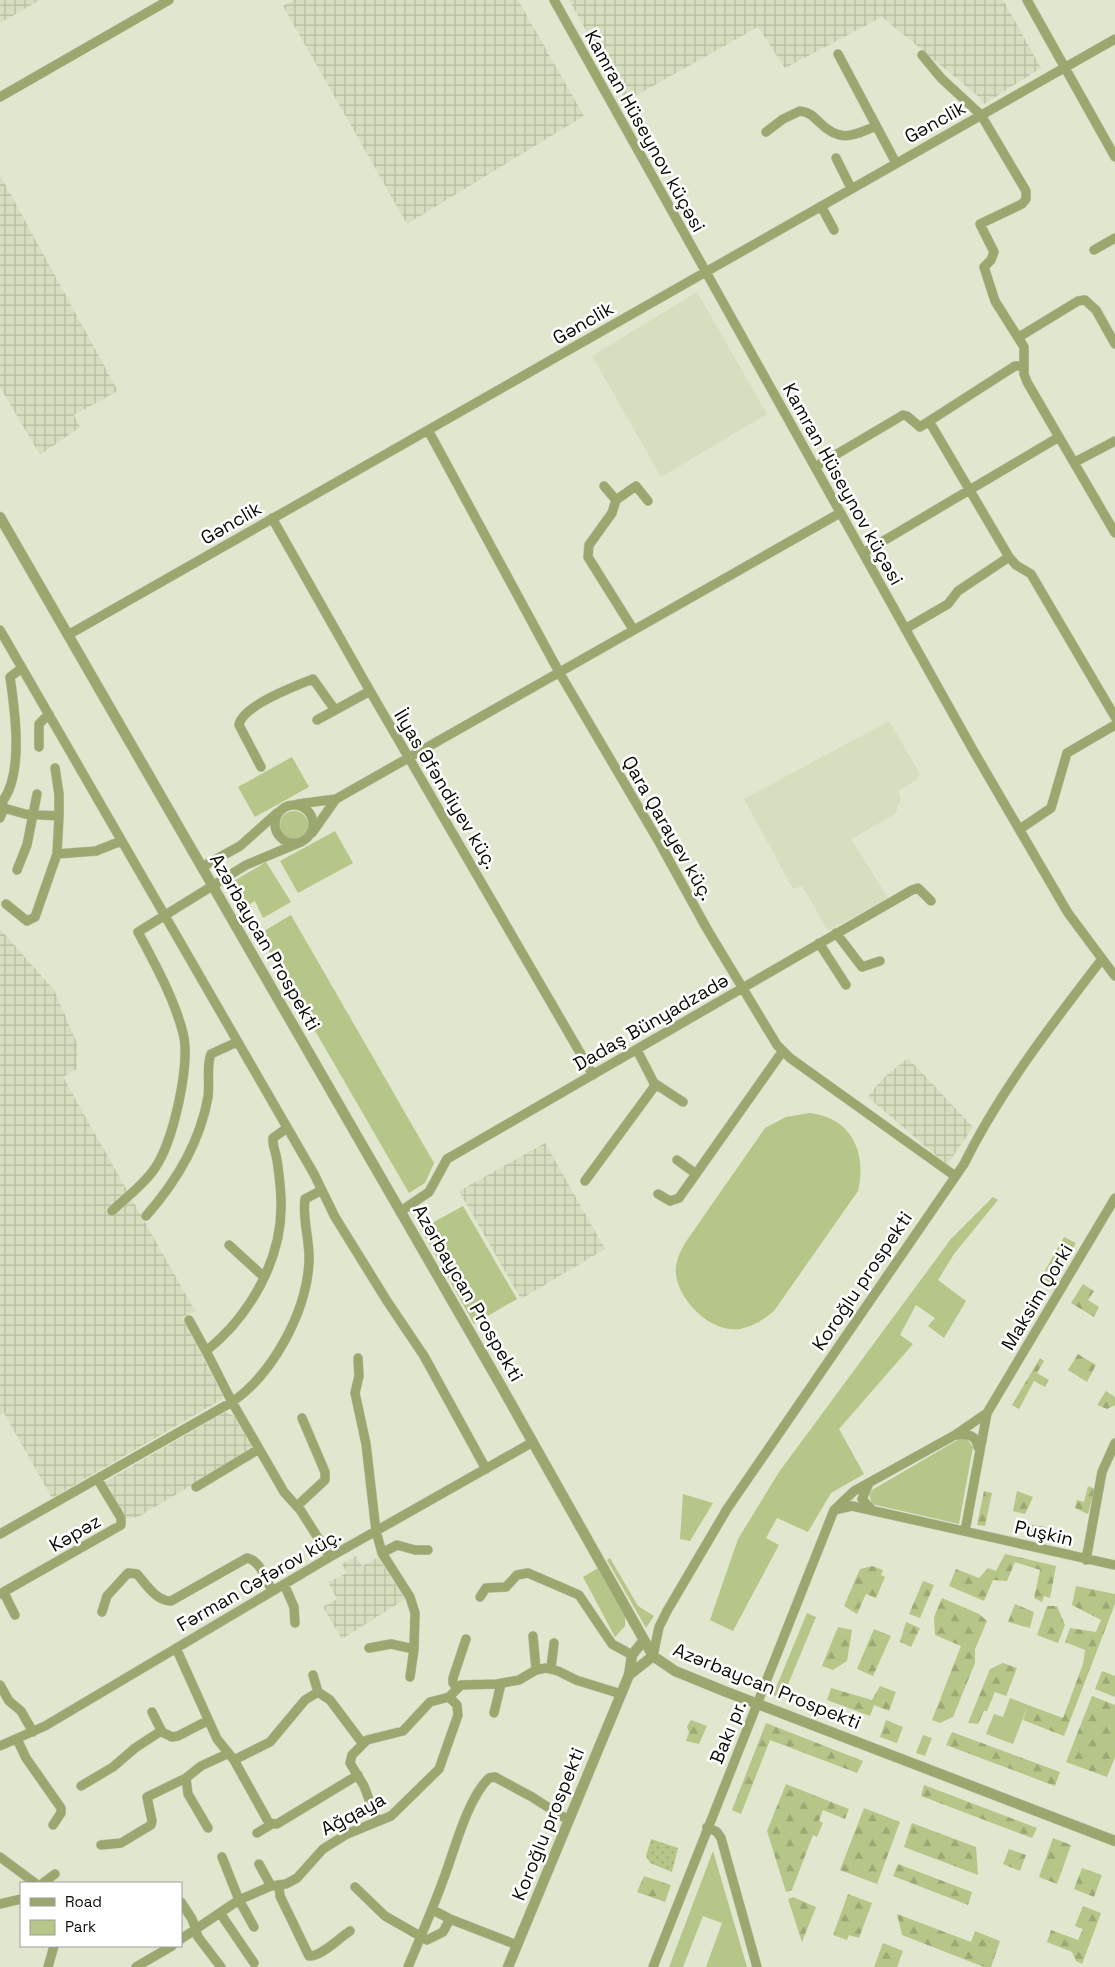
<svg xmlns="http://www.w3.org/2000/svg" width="1115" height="1967" viewBox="0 0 1115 1967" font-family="'Space Grotesk',sans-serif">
  <defs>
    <pattern id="industrial-grid" width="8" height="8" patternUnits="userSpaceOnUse" patternTransform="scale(1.25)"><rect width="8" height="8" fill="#d5debe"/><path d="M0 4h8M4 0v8" fill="none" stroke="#b6bda2"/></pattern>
    <pattern id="forest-firs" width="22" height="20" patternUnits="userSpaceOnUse" patternTransform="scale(1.25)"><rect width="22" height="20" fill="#b6c588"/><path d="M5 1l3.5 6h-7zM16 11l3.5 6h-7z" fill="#9ba874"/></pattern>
    <pattern id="garden-dots" width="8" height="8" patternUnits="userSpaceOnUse" patternTransform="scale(1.25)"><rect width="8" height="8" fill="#b6c588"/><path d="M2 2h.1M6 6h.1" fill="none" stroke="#9ba874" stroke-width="1.8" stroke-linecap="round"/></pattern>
  </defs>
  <rect width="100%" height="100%" fill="#e0e7ce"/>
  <path fill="#d5debe" d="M697,292L767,414L661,477L592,356Z
    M889,721L920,774L917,780L898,791L901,799L895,814L851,839L888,898L828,931L802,886L793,889L744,799Z"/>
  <path fill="url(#industrial-grid)" d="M0,0H40L0,23Z
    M293,0H518L584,116L407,224L283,6Z
    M569,0H1003L1041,68L984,104L978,96L882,17L785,68L758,27L626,101Z
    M0,175L118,391L74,415L80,427L40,455L0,387Z
    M0,929L54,990L77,1043V1069L63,1077L195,1311L182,1317L224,1398L52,1498L4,1413L0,1415Z
    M908,1058L973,1127L947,1165L868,1097L881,1080Z
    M545,1143L605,1249L521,1299L459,1191Z
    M225,1412L234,1416L253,1449L138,1517L126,1519L103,1483Z
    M356,1556L362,1566L378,1557L405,1599L342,1639L323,1607L337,1599L328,1582L347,1573L342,1564Z"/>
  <path fill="#b6c588" d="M292,757L309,787L255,817L238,787Z
    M280 825a14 14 0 1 1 28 0a14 14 0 1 1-28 0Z
    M335,831L353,863L298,893L280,861Z
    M266,862L291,902L263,918L255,901L248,905L234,881Z
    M291,915L434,1163L425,1183L409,1193L259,934Z
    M810,1113C852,1118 867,1153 858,1191L774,1311C763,1320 754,1326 740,1329C712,1333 683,1304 677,1280C673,1266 679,1254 685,1243L765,1128L786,1117Z
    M993,1197L998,1200L954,1254L938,1280L966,1301L944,1338L928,1326L935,1318L916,1305L900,1335L913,1344L839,1429L864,1474L831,1493L808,1532L777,1518L766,1538L779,1545L733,1631L710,1620L738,1539L779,1472L951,1239Z
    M463,1206L517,1299L474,1324L421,1229Z
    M1064,1237L1076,1243L1049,1288L1039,1281Z
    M961,1438H966L973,1447L959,1524L872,1504L869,1494L872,1490Z
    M683,1494L713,1503L690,1541L680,1539Z
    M610,1558L638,1606L654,1616L646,1628L607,1560Z
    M598,1568L625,1616V1626L615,1637L583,1577Z
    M807,1613L816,1617L782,1699L773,1695Z
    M1010,1698L1028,1705L1013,1744L986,1734L994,1714L1003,1717Z
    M923,1735L932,1738L925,1756L916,1753Z
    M713,1851L747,1967H706L722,1923L703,1916L683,1967H669Z"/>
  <path fill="url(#forest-firs)" d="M1083,1284L1094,1291L1088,1300L1099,1307L1094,1317L1071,1303Z
    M1078,1354L1096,1365L1087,1382L1068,1370Z
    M1040,1358L1044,1361L1037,1373L1049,1380L1045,1387L1034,1381L1019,1409L1012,1405Z
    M1106,1391L1115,1397V1405L1107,1409L1097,1405Z
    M1088,1486L1095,1489L1088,1514L1075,1508L1077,1500L1084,1502Z
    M984,1491L992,1493L985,1526L977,1525Z
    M1017,1491L1033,1497L1025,1514L1013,1511Z
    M1027,1524L1046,1527L1045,1531L1063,1535L1061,1544L1025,1535Z
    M1005,1554L1056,1566L1050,1598L1044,1596L1042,1602L1034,1598L1040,1570L1015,1562L1007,1581L993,1580L984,1601L949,1586L956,1569L979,1578L988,1568L996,1571Z
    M872,1566L883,1570L881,1575L885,1577L876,1598L866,1594L857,1614L844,1606L860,1569Z
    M923,1581L934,1585L920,1618L909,1614Z
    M1076,1586L1115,1594V1604L1064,1736L1023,1720L1028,1705L1063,1718L1083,1664L1085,1650L1065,1642L1070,1628L1096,1632L1101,1620L1072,1605Z
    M942,1598L979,1614L987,1621L975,1649V1663L953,1717L940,1723L932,1720L961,1646L935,1635L934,1617Z
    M1015,1604L1034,1612L1030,1628L1008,1622Z
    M1047,1606H1057L1065,1625L1058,1643L1037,1635Z
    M906,1622L920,1628L911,1647L900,1642Z
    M838,1627L852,1630L847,1661L833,1670L822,1666Z
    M874,1629L891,1636L873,1676L857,1669Z
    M1003,1663L1017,1668L1006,1696L995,1692L987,1711H984L978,1724L968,1723L990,1669Z
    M1102,1671L1115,1676V1697L1095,1689Z
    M880,1686L896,1692L889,1711L874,1705L870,1716L827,1700L831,1688L872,1700Z
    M1092,1696L1115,1705V1757L1107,1777L1066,1762Z
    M691,1720L707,1726L699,1744L686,1741L689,1732L687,1727Z
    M886,1720L903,1727L897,1743L880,1737Z
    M766,1723L863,1761L857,1773L770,1740L741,1814L732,1810Z
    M952,1732L1060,1772L1055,1786L946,1745Z
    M786,1784L849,1809L845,1819L823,1810L819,1821L823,1823L817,1837L813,1835L792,1890L786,1892L767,1831Z
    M924,1785L1037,1828L1032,1838L921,1796Z
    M864,1808L900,1822L877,1884L840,1870Z
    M912,1823L976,1847L978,1875L904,1847Z
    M1053,1838L1071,1845L1057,1884L1039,1877Z
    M1009,1849L1026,1855L1020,1871L1003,1864Z
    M898,1864L972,1892L968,1905L893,1876Z
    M1082,1868L1102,1875L1094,1897L1074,1889Z
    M644,1876L671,1885L665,1902L637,1892Z
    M848,1894L872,1903L859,1938L849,1935L847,1940L833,1935Z
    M793,1897L816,1907L802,1942L788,1899Z
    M1083,1906L1101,1913L1082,1964L1076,1961L1072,1952L1047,1942L1051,1930L1078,1940L1083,1929L1075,1926Z
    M897,1914L971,1942L975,1931L1000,1941L991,1967H984L902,1935Z
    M883,1943L903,1951L897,1967H874Z"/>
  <path fill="url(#garden-dots)" d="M651,1839L678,1848L672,1872L650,1863L646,1856Z"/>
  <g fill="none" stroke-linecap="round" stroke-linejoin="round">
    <g stroke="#bec4ae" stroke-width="10">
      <path id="minor" d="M554,0L973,750L1068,913L1115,976
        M1027,0L1115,157
        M838,54L896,163
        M922,55L941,78L981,115L1026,191V199L1022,204L980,224L994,252L991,260L984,267L995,301L1024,347V374L1027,382L1115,533
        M0,97L169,0
        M766,132L783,119L800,111C809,112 813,116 819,122C840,143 852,136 876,126
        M836,158L851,188
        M821,206L834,230
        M1094,250L1115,238
        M1019,337L1078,301L1085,300L1096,310L1115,344
        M929,421L1009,557L1016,565L1031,574L1115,717
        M428,430L559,672L659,842L707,929L777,1045L790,1058L955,1176
        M1075,462L1115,441
        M815,467L903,415L907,416L920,427L1015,366H1024
        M604,486L616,500
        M272,518L370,691L593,1075
        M863,553L1059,437
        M633,629L588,557L589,545L612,513L616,500L636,486L648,501
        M905,629L948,604L958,591L1009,557
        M0,630L314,1174L335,1217L387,1301L424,1356L486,1469
        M68,635L1115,39
        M22,668L10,677C15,711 24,774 2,802L4,808L25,814L59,816L57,854L96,851L121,841
        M317,720L370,691
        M39,747V724L49,714
        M261,767L239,725C242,706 295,686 313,679L335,710
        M55,768L59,794V816
        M336,799L840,513
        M298,804L336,799L312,833
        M275 824a19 19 0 1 1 38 0a19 19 0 1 1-38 0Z
        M0,818L4,808
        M1020,829L1051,808L1067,753L1115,725
        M202,867L240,846L277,813
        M17,870L27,845L37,794
        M6,904L27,921L35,917L57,854
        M836,933L862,967L880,961
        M819,943L846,985
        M654,1083L683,1102
        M287,1128L273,1138C272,1146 276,1152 277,1160C279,1174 281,1188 281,1202C283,1259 249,1317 206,1351L232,1402L284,1492L301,1511L330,1557
        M677,1160L696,1174
        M585,1181L654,1087V1083L637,1050
        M658,1194L670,1201L679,1198L782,1052
        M112,1211C126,1197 144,1185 155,1168C173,1142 191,1064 183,1033C174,998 155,964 138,932L246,865L301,842
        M401,1211L429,1192L447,1159L912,890L918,888L931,901
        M146,1216C176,1182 200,1142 208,1097C210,1083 206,1067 211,1054L237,1042
        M229,1245L264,1277
        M189,1320L206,1351
        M358,1358L359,1376L355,1393L366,1444L376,1531L382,1553L410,1597L415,1613L414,1649L410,1677
        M956,1435C967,1434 976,1434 978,1447
        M869,1483L862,1499L873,1511
        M196,1487L259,1449
        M297,1506L325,1480V1472L302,1418
        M834,1510L852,1506L1115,1565
        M965,1531L987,1413L1115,1198
        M0,1534L232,1402C273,1374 307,1311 309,1261C310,1240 302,1219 305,1199L322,1190
        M382,1553L397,1545L415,1550H428
        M1086,1560L1102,1472L1115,1443
        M284,1584L294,1607L295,1623
        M4,1593L15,1615
        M0,1594L121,1525V1518L98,1480
        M480,1597L486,1588L506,1587L517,1575L528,1573L579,1595L612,1644L632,1655
        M102,1612L107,1596L128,1573L137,1574C146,1584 156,1601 171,1601L247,1558C260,1560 267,1581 272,1591
        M533,1636L536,1670
        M176,1648L217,1739L234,1760L269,1823L277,1824L358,1775
        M369,1648L391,1644L414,1649
        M653,1656L659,1627L667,1611L727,1509L964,1164C1000,1091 1052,1024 1102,959
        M551,1668L554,1643
        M313,1675L318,1692
        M0,1685L9,1701L21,1711L33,1732
        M457,1688L453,1683V1678L466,1639
        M152,1712L162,1732
        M494,1713L501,1684
        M17,1739L26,1758L61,1808V1813L53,1825
        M0,1746L45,1726L330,1557L533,1442
        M234,1760L270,1742L305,1700L318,1692L330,1700L363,1744
        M186,1778L188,1794L208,1828
        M81,1786L113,1767L135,1748L158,1733L162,1732L172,1737L178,1736L207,1721
        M377,1821L364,1786L350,1763L352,1755L367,1740L403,1731L430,1702L449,1697
        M707,1827L717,1832L721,1838L757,1967
        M257,1833L272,1824
        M101,1845L121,1843L151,1825L152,1821L147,1797L186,1778L201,1766L227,1754
        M0,1857L35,1883
        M222,1857L239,1900L254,1927
        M259,1864L271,1886
        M43,1883L55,1874
        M279,1886L280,1896L309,1956C321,1957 339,1938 350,1931
        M355,1887L385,1916L427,1940L443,1932L450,1919
        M181,1902L192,1919L198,1937L221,1967
        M0,1904L21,1899
        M433,1910L450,1919L517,1945
        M220,1913L254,1963
        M181,1939L239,1900L271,1886L286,1884L297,1878L323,1849L347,1834L391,1816L439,1769L458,1715L457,1705L449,1697L461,1685L497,1684L519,1680L536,1670L546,1668L558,1671L576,1680L621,1694
        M48,1967L54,1946
        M136,1967L172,1946
        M408,1967C421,1936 434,1906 445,1875C455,1848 468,1798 489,1778L495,1777L532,1797L568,1820
        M653,1967L834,1510L854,1491L955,1435L987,1413"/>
    </g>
    <g stroke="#bec4ae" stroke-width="11">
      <path id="tertiary" d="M0,517L500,1384L653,1656L675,1671L724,1691L1115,1841
        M629,1675L653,1656
        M508,1967L629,1675L632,1655L644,1640"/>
    </g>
    <use href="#minor" stroke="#9aa76e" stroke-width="9"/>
    <use href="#tertiary" stroke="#9aa76e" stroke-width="10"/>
  </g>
  <g text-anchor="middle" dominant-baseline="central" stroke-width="5" stroke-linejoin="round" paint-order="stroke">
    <g font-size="19" fill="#0b0d06" stroke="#fff">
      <text transform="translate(935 122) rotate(-29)">Gənclik</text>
      <text transform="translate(645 131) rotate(61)">Kamran Hüseynov küçəsi</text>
      <text transform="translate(583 323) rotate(-30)">Gənclik</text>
      <text transform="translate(843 484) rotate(61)">Kamran Hüseynov küçəsi</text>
      <text transform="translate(231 523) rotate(-30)">Gənclik</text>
      <text transform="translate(446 789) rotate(59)">İlyas Əfəndiyev küç.</text>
      <text transform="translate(668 828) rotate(60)">Qara Qarayev küç.</text>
      <text transform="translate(265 942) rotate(60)">Azərbaycan Prospekti</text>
      <text transform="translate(651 1022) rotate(-30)">Dadaş Bünyadzadə</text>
      <text transform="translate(862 1281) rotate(-56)">Koroğlu prospekti</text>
      <text transform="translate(468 1293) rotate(60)">Azərbaycan Prospekti</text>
      <text transform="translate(1037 1297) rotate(-59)">Maksim Qorki</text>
      <text transform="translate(75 1533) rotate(-30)">Kəpəz</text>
      <text transform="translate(1044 1533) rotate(13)">Puşkin</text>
      <text transform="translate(259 1580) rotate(-30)">Fərman Cəfərov küç.</text>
      <text transform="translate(767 1686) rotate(22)">Azərbaycan Prospekti</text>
      <text transform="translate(728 1732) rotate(-68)">Bakı pr.</text>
      <text transform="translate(353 1814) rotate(-28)">Ağqaya</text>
      <text transform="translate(548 1824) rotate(-68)">Koroğlu prospekti</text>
    </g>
  </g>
  <rect x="20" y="1882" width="162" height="65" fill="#ffffff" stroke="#9d9e9b"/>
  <rect x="30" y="1898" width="25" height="8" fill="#9aa76e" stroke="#9d9e9b"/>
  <text x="65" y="1907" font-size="15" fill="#0b0d06">Road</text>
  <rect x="30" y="1920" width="25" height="15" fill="#b6c588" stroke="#9d9e9b"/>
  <text x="65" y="1932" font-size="15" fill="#0b0d06">Park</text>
</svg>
